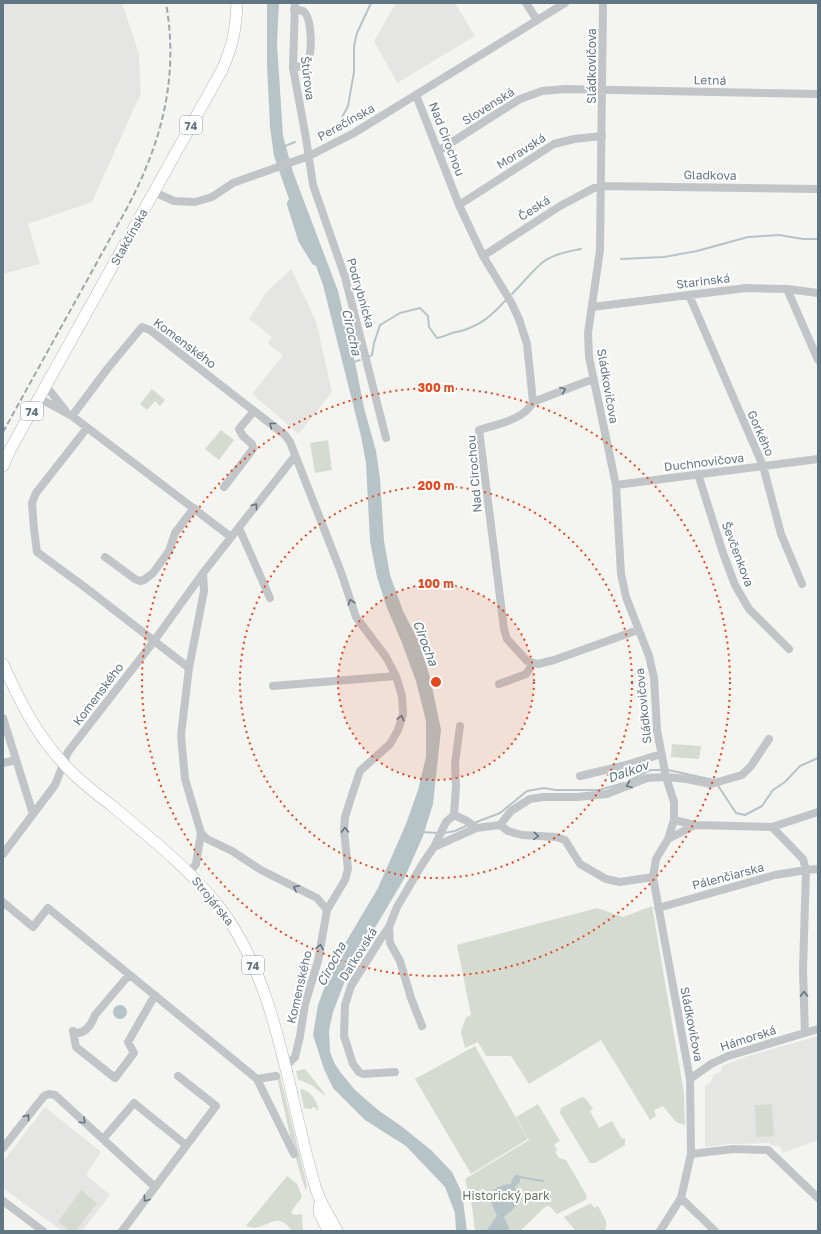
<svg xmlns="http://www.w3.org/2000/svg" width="821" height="1234" viewBox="0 0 821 1234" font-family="'Golos Text',sans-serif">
  <rect width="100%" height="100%" fill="#f4f4f0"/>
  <path fill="#e5e6e4" d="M3,3H122L139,54L141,93L92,202L28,224L40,264L3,274Z
    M396,3H455L475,36L397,83L374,41Z
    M291,269L316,321L332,392L299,434L252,394L283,355L268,344L272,337L249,319L266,293Z
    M818,1036V1140L783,1153L780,1147L770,1145V1143L730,1144L705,1147V1086L711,1082L713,1075L721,1072L722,1066L745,1057Z
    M45,1107L101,1152L86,1175L110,1195L82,1231H62L3,1188V1162Z"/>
  <path fill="#d5dbd1" d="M152,389L165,400L160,406L155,401L147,410L140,404Z
    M221,430L234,440L219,460L205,449Z
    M328,440L332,470L315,473L310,443Z
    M672,744L701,746L699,759L671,757Z
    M652,906L684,1093L685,1125L676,1122L663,1106L654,1110L656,1116L650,1120L601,1040L529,1084L511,1056H486L478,1042L465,1048L461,1032L466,1017L471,1015L457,945L597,908L623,917Z
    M475,1046L528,1139L471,1174L415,1079Z
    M305,1069L325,1094L324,1095L313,1086L298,1079L296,1071Z
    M280,1076L307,1185L306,1191L301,1176L293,1149L277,1077Z
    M300,1089C309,1089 319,1102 318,1110H316V1108L312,1107V1109L304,1108Z
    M582,1097L586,1099L593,1109L590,1111L599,1128L612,1121L622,1139L625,1138V1145L595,1163H590L560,1113L561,1108Z
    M538,1104L560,1141L554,1144L557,1150L555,1152L559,1158L566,1160L587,1196L586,1197L587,1199L557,1214L549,1206L545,1207L520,1231H475L472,1206L465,1179L529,1140L516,1117Z
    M772,1104L774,1136L756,1137L755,1105Z
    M287,1176L297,1184L302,1197L291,1212L294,1215L302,1214L303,1231H292C278,1212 271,1225 255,1228C252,1228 249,1227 246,1226Z
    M81,1190L97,1203L76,1231H70L58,1222Z
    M591,1203L594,1208L598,1206L606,1221V1231H576L564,1217Z"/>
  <path fill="#b6c4c7" d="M267,3H279L277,43L283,136L293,172L338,291L356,367L364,408L376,451L380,478L384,541L390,575L403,611L418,640L430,677L441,730L433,804L423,836L404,879L348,973L333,1012L329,1030L330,1052L335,1064L341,1073L355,1090L378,1110L401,1126L431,1150L452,1172L462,1193L467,1231H456L455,1213L445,1187L406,1146L365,1120L333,1088L324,1069L313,1035L318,1005L333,964L378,888L406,824L418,790L426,757V721L416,681L402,643L387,608L377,577L370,541L366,463L361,436L323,285L304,233L289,199L274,156L270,127L267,65Z
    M113 1012a7 7 0 1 1 14 0a7 7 0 1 1-14 0Z
    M516,1174L520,1176V1182L515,1187C517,1194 519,1205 512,1210C509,1213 507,1214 504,1217L509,1228L508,1231H486L497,1216C496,1213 494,1210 493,1207C486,1192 497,1185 511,1184L512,1179Z"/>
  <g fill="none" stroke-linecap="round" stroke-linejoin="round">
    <path stroke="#b6c4c7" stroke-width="2" d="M339,123L348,106L354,72V46L357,33L371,3
      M283,147L295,142
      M621,259L664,257L697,251L748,237L779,235L803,239H818
      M512,294C522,284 532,271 543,262C553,254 569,251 581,249
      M368,358L372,355L374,343L380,325L400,313L420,308L428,316L429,327L437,338C443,337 447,335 452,333C455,332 458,332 461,331C481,325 491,316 505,301
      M354,362L360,360
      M668,770L714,780
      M629,781L650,770H661
      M717,784L736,813L745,815L762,806L773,790L785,782L800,766L818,758
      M474,823L500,813L527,791L544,788L556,790H599L624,783
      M422,832L438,833
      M444,833L455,831L468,825
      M520,1177L543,1181"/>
    <path stroke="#b6c4c7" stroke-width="12" d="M293,204L304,239L317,260"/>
    <g stroke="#b2b7ba" stroke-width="12">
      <path id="major" d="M3,466L11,448L222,70C233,45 236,29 237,3
        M3,664C19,700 36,734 63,763C77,779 94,792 111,805C149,837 190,869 221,909C279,986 288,1098 316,1189C321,1204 330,1217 337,1231
        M320,1201L319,1212L328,1231"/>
    </g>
    <path stroke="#c1c5c8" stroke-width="8" d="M295,3L293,68L306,138L313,185L345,277L386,438
      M526,3L537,20
      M603,3L600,250L588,333L589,357L616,485L621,574L626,597L649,656L654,678L657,730L666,777L674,802V820L668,839L656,859L653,877L690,1079L691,1154L681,1198L660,1231
      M293,68C298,67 304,66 307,62C313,53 312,17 303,11L294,9
      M416,95L459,205L483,256L511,302L519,319L527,344L533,402C524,420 497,424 479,430L504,629L507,639L527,661L538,664L554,660L638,630
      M438,151L520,99L542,91L565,89L818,94
      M154,192L174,201L195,202L212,197L233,183L309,156L354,133L565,3
      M459,205L554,144L574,139L602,136
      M483,256L560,206L594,188L602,186L818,189
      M787,289L818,360
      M689,295L763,466L781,534L802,584
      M592,307L746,288L787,289L818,293
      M46,386L65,410
      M39,398L72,416L231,537
      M533,402L593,379
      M72,416L108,368L142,327L150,330L285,435L290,442L341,572L356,617L386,657L396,676L402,696L403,714L398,730L390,744L360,771L352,795L345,817L344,831L348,869L345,880L327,910L318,961L305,1004L300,1036L295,1057L285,1067
      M87,428L36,493L32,503L34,529L37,552L86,588L189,668
      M698,474L723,553L735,585L749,609L789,649
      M616,485L818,459
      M224,487L253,449L252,444L243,436L239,429L254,411
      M239,528L270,598
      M105,557L135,579L140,581L144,580L153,573L169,551L175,533L194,508
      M499,684L526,674L533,663
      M273,686L396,676
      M3,718L33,814
      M3,763L16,760
      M580,776L626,765L661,754
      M454,815L467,821L476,828
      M674,820L695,825
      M500,825L508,831L522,835L556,837L565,840L580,864L606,879L620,882L653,877
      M772,827L818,812
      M201,833L207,839L232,851L261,870L317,898L327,910
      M668,839L695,825L772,827L803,859L806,870L803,970L805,1033
      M434,847L446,822L454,815L456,786L455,763L460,726
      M3,854L55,785L68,752L154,641L203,573L295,456
      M189,873L196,864L201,833L185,779L181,735L189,668L204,591L203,573
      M3,902L33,927L48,908L257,1079L276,1076
      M658,908L775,875L806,870L818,869
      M389,927L390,943L400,961L411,998L422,1026
      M73,1031L76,1047L115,1078L134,1053L128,1042L155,995
      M75,1033C86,1034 92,1023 95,1015L129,975
      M395,1072L363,1074L359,1072L353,1064L344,1036L345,1005L351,986L380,940L389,927L397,907L423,863L434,847L476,828L500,825L511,811L530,799L543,797H577L607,794L647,778L666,777L687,779L711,784L742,775L751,766L769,739
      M257,1079L294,1154
      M690,1079L711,1064L728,1056L818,1029
      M103,1139L134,1103L186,1145
      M3,1148L44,1096L49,1094L55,1095L155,1187
      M691,1154L733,1149L768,1150L818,1198
      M681,1198L715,1231
      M3,1201L43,1231
      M122,1231L216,1106L178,1076"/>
    <use href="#major" stroke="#fff" stroke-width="11"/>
    <path stroke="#9fa7ac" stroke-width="2" stroke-dasharray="6 3" stroke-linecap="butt" d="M3,432L127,208C162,142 179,77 166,3"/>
  </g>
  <defs><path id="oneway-chevron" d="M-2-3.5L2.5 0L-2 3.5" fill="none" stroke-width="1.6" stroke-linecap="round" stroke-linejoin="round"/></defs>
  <g stroke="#627582">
    <use href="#oneway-chevron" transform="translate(563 390) rotate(-21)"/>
    <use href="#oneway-chevron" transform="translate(272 425) rotate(-142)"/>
    <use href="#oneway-chevron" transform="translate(255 506) rotate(-52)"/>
    <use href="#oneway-chevron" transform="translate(351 602) rotate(-108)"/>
    <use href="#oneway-chevron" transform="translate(401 718) rotate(-76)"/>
    <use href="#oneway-chevron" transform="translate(629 785) rotate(158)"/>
    <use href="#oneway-chevron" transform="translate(345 830) rotate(-91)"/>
    <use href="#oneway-chevron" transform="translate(536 836) rotate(4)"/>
    <use href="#oneway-chevron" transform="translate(296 888) rotate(-153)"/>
    <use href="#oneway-chevron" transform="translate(320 947) rotate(-79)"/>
    <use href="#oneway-chevron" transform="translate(804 994) rotate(-91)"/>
    <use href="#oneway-chevron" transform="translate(27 1117) rotate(-52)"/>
    <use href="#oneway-chevron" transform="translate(83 1121) rotate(43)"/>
    <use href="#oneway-chevron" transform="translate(146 1199) rotate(127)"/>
  </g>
  <circle cx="436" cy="682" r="98" fill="#e7471d" fill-opacity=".12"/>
  <g fill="none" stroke="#e7471d" stroke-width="2" stroke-dasharray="2 4">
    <circle cx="436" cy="682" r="98"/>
    <circle cx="436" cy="682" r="196"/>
    <circle cx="436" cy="682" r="294"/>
  </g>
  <g text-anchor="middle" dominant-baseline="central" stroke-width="4" stroke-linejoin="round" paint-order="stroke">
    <g fill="#fff" stroke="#919ea8" stroke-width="1">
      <rect x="180" y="116" width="22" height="18" rx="3"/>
      <rect x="21" y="402" width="22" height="18" rx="3"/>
      <rect x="242" y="956" width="22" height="18" rx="3"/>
    </g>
    <g font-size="11" font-weight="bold" fill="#627582">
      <text x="191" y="125">74</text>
      <text x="32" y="411">74</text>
      <text x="253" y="965">74</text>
    </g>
    <g font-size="12" fill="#627582" stroke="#fff">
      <text transform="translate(591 66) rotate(-90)">Sládkovičova</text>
      <text transform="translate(308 78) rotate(83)">Štúrova</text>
      <text transform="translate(710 80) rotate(1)">Letná</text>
      <text transform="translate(488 106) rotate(-32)">Slovenská</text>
      <text transform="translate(346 122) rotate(-29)">Perečínska</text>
      <text transform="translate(447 139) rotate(69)">Nad Cirochou</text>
      <text transform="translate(521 151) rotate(-32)">Moravská</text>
      <text transform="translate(710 175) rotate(1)">Gladkova</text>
      <text transform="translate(534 208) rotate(-33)">Česká</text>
      <text transform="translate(129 237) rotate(-61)">Stakčínska</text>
      <text transform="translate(703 281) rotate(-7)">Starinská</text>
      <text transform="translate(361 293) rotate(74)">Podrybnícka</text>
      <text transform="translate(185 343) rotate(37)">Komenského</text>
      <text transform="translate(608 386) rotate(80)">Sládkovičova</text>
      <text transform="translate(761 433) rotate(66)">Gorkého</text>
      <text transform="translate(704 462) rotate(-7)">Duchnovičova</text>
      <text transform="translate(474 474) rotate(-95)">Nad Cirochou</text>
      <text transform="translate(738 554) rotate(69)">Ševčenkova</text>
      <text transform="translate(98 694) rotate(-53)">Komenského</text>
      <text transform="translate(643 706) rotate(-96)">Sládkovičova</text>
      <text transform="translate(728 876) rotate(-15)">Pálenčiarska</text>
      <text transform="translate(213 901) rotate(51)">Strojárska</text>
      <text transform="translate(358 954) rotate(-58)">Daľkovská</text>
      <text transform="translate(299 987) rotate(-77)">Komenského</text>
      <text transform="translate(692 1024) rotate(79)">Sládkovičova</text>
      <text transform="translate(748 1038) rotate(-18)">Hámorská</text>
    </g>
    <g font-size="12" fill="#677961" stroke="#fff">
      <text x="506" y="1195">Historický park</text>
    </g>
    <g font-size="13" font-style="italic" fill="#5e777f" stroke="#fff">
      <text transform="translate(352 332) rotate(77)">Cirocha</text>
      <text transform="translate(426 643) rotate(69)">Cirocha</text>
      <text transform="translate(628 771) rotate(-20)">Dalkov</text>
      <text transform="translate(331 964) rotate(-62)">Cirocha</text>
    </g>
  </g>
  <circle cx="436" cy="682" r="6" fill="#e7471d" stroke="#fff" stroke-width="2"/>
  <g font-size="12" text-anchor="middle" font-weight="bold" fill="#e7471d" stroke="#fff" stroke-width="4" stroke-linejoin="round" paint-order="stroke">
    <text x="436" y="392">300 m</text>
    <text x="436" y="490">200 m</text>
    <text x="436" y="588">100 m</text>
  </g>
  <rect width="821" height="1234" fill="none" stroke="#627582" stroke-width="8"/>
</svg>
